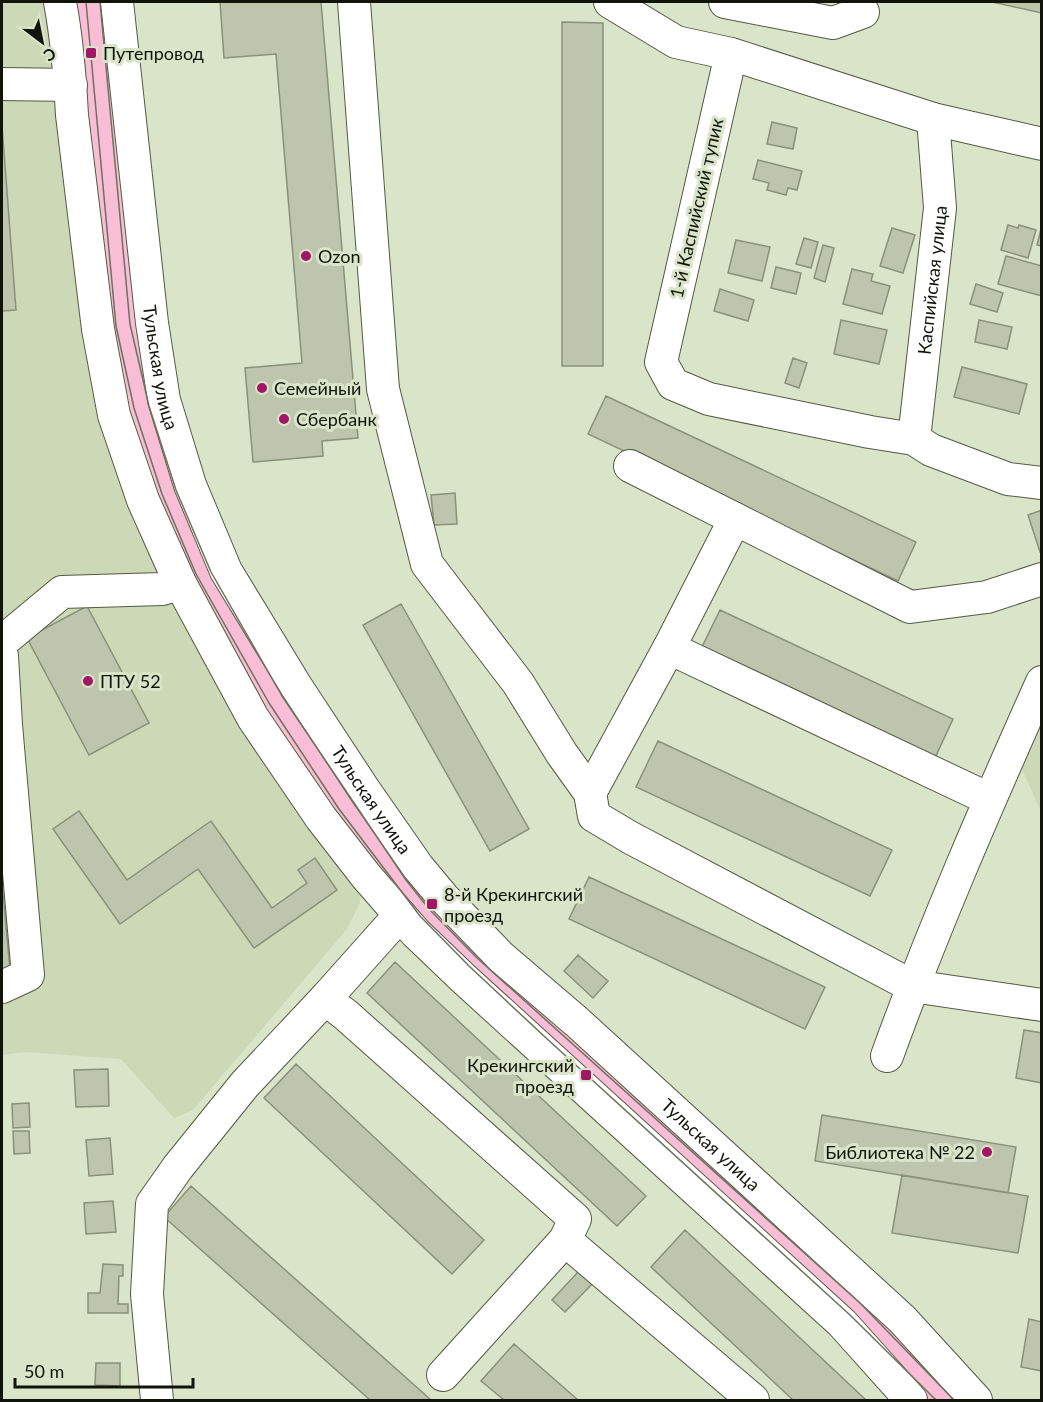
<svg xmlns="http://www.w3.org/2000/svg" width="1043" height="1402" viewBox="0 0 1043 1402" font-family="Lato,sans-serif">
  <rect width="100%" height="100%" fill="#dae4c9"/>
  <path fill="#ccd8b6" d="M2,2H49L62,116L358,879L360,903L347,929L193,1110L174,1118L121,1059L24,1052L2,1055Z
    M1041,719V812L1019,762Z"/>
  <path fill="#f9bed6" d="M71,2H109L154,405L356,800L865,1300L962,1400H921L466,973L330,812L262,705L187,574L153,496L126,408L106,323Z"/>
  <path fill="#bdc6ac" stroke="#899178" stroke-width="1.5" d="M220,2H321L358,438L322,441L323,456L253,462L245,368L302,363L276,54L224,58Z
    M992,2H1042V13Z
    M562,22L603,23V366H562Z
    M772,122L797,128L793,149L767,144Z
    M2,126L16,310L2,311Z
    M758,160L802,171L797,190L788,188L786,195L767,190L769,183L753,179Z
    M1008,225L1018,228L1019,225L1036,230L1028,258L1001,250Z
    M1042,225V246L1037,245Z
    M892,228L915,235L903,273L880,266Z
    M804,238L818,242L811,268L796,264Z
    M736,240L770,247L762,281L728,273Z
    M823,245L834,248L825,282L814,278Z
    M1006,256L1042,266V296L998,284Z
    M776,267L801,273L796,294L771,288Z
    M852,269L873,274L871,281L890,286L882,314L843,304Z
    M976,284L1003,293L997,312L970,304Z
    M720,289L754,300L748,321L714,311Z
    M841,320L887,330L879,364L834,354Z
    M979,320L1012,327L1007,349L975,342Z
    M793,358L807,363L799,388L785,383Z
    M962,367L1027,384L1019,414L954,397Z
    M606,396L916,542L898,581L588,434Z
    M455,493L457,524L434,525L431,495Z
    M1042,510V551L1040,552L1028,515Z
    M401,604L529,829L490,851L363,625Z
    M87,606L149,723L89,755L27,638Z
    M720,610L953,719L934,760L700,651Z
    M658,741L892,850L870,896L636,787Z
    M79,811L127,880L211,821L272,908L307,883L298,870L315,858L337,890L254,948L198,869L120,924L53,829Z
    M589,877L825,987L805,1029L569,919Z
    M2,883L10,970L2,971Z
    M578,955L608,981L593,998L564,971Z
    M395,962L646,1196L617,1226L367,993Z
    M1024,1030L1042,1033V1083L1016,1078Z
    M296,1064L484,1240L452,1274L264,1098Z
    M108,1069L109,1106L76,1107L74,1070Z
    M29,1103L30,1127L13,1128L12,1104Z
    M822,1115L1016,1147L1008,1193L815,1161Z
    M13,1131H29L30,1153L14,1154Z
    M110,1138L113,1174L89,1176L86,1140Z
    M902,1175L1028,1196L1018,1253L892,1233Z
    M191,1186L431,1400H370L164,1217Z
    M113,1201L116,1232L86,1234L84,1203Z
    M685,1230L866,1400H793L651,1267Z
    M103,1264L123,1265V1276H119L118,1304H128V1313H88V1293H100Z
    M578,1272L592,1284L565,1312L552,1300Z
    M1029,1319L1042,1322V1371L1021,1367Z
    M514,1344L578,1400H504L481,1381Z
    M96,1363H120V1386L95,1385Z"/>
  <g fill="none" stroke-linecap="round" stroke-linejoin="round">
    <g stroke="#535a43" stroke-width="34">
      <g id="minor">
        <path d="M60,2C67,39 70,77 72,115L98,329L114,415L143,500L180,583L253,718L321,818L366,876L400,915L416,933L463,978L842,1323L911,1400"/>
        <path id="s1" d="M117,2L152,323L164,400L190,485L226,571L296,686L365,791L418,867L443,897L501,957L577,1022L902,1319L976,1400"/>
        <path d="M354,2L383,389L427,564L518,683L562,754L590,793L594,816L631,838L912,986L1042,1005"/>
        <path d="M610,2L676,42L731,54L933,119L1042,144"/>
        <path d="M725,2L833,23L863,12"/>
        <path d="M731,54L661,362L673,384L709,399L870,432L914,439L931,450L1008,479L1042,483"/>
        <path d="M2,84L71,85"/>
        <path id="s2" d="M914,439L940,208L933,119"/>
        <path d="M630,466L910,607L987,597L1042,579"/>
        <path d="M2,642L62,592L162,589L180,583"/>
        <path d="M669,648L989,799"/>
        <path d="M2,656L6,725L28,975L2,987"/>
        <path d="M590,793L669,648L735,519"/>
        <path d="M325,999L346,1015L575,1219L565,1240L443,1375"/>
        <path d="M887,1056C933,929 987,805 1042,682"/>
        <path d="M565,1240L753,1400"/>
        <path d="M157,1400L147,1294L152,1204L178,1167L245,1084L325,999L400,915"/>
      </g>
    </g>
    <use href="#minor" stroke="#fff" stroke-width="32"/>
    <path stroke="#6c7261" stroke-width="1.5" d="M86,2L116,326L134,408L162,494L196,574L269,703L339,809L420,916L469,966L545,1037L850,1315L936,1400
      M100,2L130,324L149,406L176,490L211,572L282,696L406,880L429,909L476,957L860,1303L954,1400"/>
  </g>
  <g fill="#9f1765" stroke="#dae4c9" stroke-width="2">
    <rect x="85" y="47" width="12" height="12" rx="3"/>
    <circle cx="306" cy="256" r="6"/>
    <circle cx="262" cy="388" r="6"/>
    <circle cx="284" cy="419" r="6"/>
    <circle cx="88" cy="681" r="6"/>
    <rect x="426" y="898" width="12" height="12" rx="3"/>
    <rect x="580" y="1069" width="12" height="12" rx="3"/>
    <circle cx="987" cy="1152" r="6"/>
  </g>
  <g text-anchor="middle" dominant-baseline="central" stroke-width="6" stroke-linejoin="round" paint-order="stroke">
    <g font-size="18" fill="#11140b" stroke="#dae4c9" text-anchor="start">
      <text x="103" y="53">Путепровод</text>
      <text x="318" y="256">Ozon</text>
      <text x="274" y="388">Семейный</text>
      <text x="296" y="419">Сбербанк</text>
      <text x="100" y="681">ПТУ 52</text>
      <text x="444" y="894">8-й Крекингский<tspan x="444" dy="21">проезд</tspan></text>
      <text x="574" y="1065" text-anchor="end">Крекингский<tspan x="574" dy="21">проезд</tspan></text>
      <text x="975" y="1152" text-anchor="end">Библиотека № 22</text>
    </g>
    <g font-size="18" fill="#11140b" stroke="#dae4c9">
      <text transform="translate(696 208) rotate(-77)">1-й Каспийский тупик</text>
      <text stroke="none"><textPath href="#s2" startOffset="160">Каспийская улица</textPath></text>
      <text stroke="none"><textPath href="#s1" startOffset="368">Тульская улица</textPath></text>
      <text stroke="none"><textPath href="#s1" startOffset="854">Тульская улица</textPath></text>
      <text stroke="none"><textPath href="#s1" startOffset="1340">Тульская улица</textPath></text>
    </g>
  </g>
  <rect width="1043" height="1402" fill="none" stroke="#11140b" stroke-width="6"/>
  <g transform="translate(42 42) rotate(148)" stroke="#dae4c9" stroke-width="4.5" paint-order="stroke">
  <path d="M0-4.5L10 22L0 15L-10 22Z" fill="#11140b"/>
  <text y="-9" font-size="16" font-weight="bold" text-anchor="middle" fill="#11140b">С</text>
  </g>
  <path d="M15 1378v9h178v-9" fill="none" stroke="#11140b" stroke-width="3"/>
  <text x="24" y="1378" font-size="18" fill="#11140b" stroke="#dae4c9" stroke-width="4.5" paint-order="stroke">50 m</text>
</svg>
